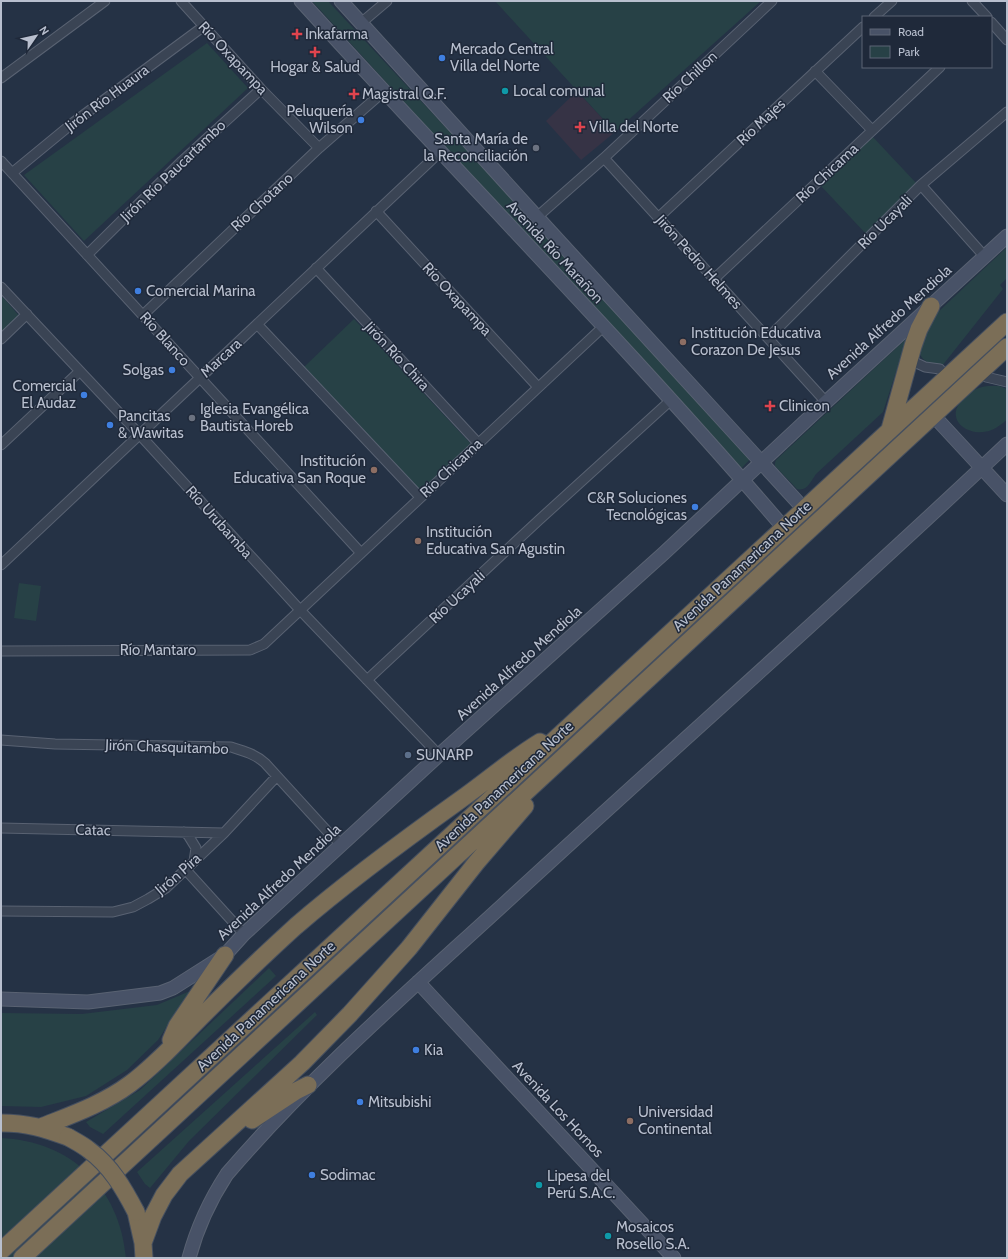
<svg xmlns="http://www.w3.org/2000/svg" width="1008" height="1259" viewBox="0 0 1008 1259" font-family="Cabin,sans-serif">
  <rect width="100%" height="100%" fill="#253245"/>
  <path fill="#363345" d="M577,91L615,132L581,160L546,121Z"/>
  <path fill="#274146" d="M312,1H328L752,457L740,470Z
    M495,1H761L615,132Z
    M207,43L248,88L84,241L24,175Z
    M872,136L918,185L867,235L821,186Z
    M1007,247V278L1000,285L1003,289L942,366C931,364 923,363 919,352L926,329L935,315Z
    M1,295L20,317L1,334Z
    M354,319L471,444L421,491L304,367Z
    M907,338L883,412L816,474C811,481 807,492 797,489L775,466V463L776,460Z
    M988,386H999L1007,389V420C1001,424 996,429 989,431C966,437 943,418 964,398C972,390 978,387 988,386Z
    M19,583L41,586L36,621L14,618Z
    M269,968L276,976L103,1134L90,1127L86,1122L140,1090Z
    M190,991L158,1040L127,1070L86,1096L41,1107L1,1106V1013L82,1014L157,1005Z
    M315,1012L317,1015L189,1141L150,1188L145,1184L137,1172Z
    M1,1138C71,1141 120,1188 126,1258H1Z"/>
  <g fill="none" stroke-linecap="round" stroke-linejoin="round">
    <g stroke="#596272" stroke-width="11">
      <path id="street" d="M181,1L261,89L319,148
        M972,1L987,17
        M874,17L892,1
        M991,22L1007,40
        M361,23L387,1
        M815,71L872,130
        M1,78L105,1
        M604,158L826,402
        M1,161L361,553
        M12,173L74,122L204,26
        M921,185L985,257
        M376,211L538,387
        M537,217L604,158L772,1
        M659,217L863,27
        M87,255L182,161L261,89
        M316,268L478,443
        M714,279L940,67
        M1,287L140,435L301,611L439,755
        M143,315L319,148L383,92
        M257,324L420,497
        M768,338L921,185L1007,112
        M1,339L27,314
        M910,360L925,367L940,369
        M986,377L1007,382
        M1,445L80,371
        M1,565L440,152
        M1,651L250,650L264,644L603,327
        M367,680L539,520L671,400
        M1,740L55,744L231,747C244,751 255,754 265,763L327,831L342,845
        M1,828L224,833
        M184,832L188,835L196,848L194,861
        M185,869L244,934
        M1,911L113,912L133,907L148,899L166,888L224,833L277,776"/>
    </g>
    <g stroke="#596272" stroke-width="15">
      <path id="secondary" d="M301,1C461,177 629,347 784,528
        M341,1L537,217L804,509
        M933,415L1007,495
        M418,982L674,1258
        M1,999L88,1002L160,993L173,988L225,955L244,934L439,755L663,554L826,402L1007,236
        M189,1258C197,1228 210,1200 227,1174C311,1076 409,991 504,904C671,750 842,600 1007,444"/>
    </g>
    <g stroke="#454f5f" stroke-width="19">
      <path id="highway" d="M890,429L913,346L919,329L931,306
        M171,1040L177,1026L225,955
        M252,1120L296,1091L308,1085
        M1,1123C28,1123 43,1128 68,1137
        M41,1127C71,1115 103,1104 130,1084C157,1064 180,1038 204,1014C234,984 264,955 296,926C348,881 404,840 460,800C487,781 512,759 540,742
        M136,1212L143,1243L144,1258
        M143,1243L153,1216L164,1195L180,1174L302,1063L350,1014L409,948L476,863L525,806
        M1,1251L1007,322
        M22,1258L1007,347"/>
    </g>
    <use href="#street" stroke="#3a4454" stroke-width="9"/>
    <use href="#secondary" stroke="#485267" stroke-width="13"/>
    <use href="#highway" stroke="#7b6e57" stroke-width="17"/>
    <g stroke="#454f5f" stroke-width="19" stroke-linecap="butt">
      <path id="highway-bridge" d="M68,1137C75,1141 83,1145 89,1150C111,1166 124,1189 136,1212"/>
    </g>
    <use href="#highway-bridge" stroke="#7b6e57" stroke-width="17"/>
  </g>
  <g fill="#e0444e" stroke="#1f293a" stroke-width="1.5">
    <path d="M295 28h4v4h4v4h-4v4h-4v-4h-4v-4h4z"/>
    <path d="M313 46h4v4h4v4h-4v4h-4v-4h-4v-4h4z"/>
    <path d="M352 88h4v4h4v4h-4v4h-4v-4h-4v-4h4z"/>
    <path d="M578 121h4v4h4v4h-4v4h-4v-4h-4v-4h4z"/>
    <path d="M768 400h4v4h4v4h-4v4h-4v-4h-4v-4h4z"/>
  </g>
  <g fill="#3f7fe0" stroke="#1f293a" stroke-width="1.5">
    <circle cx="442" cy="58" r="4"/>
    <circle cx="361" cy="120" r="4"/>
    <circle cx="138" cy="291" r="4"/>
    <circle cx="172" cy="370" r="4"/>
    <circle cx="84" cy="395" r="4"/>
    <circle cx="110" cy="425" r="4"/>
    <circle cx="695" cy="507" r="4"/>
    <circle cx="416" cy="1050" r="4"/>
    <circle cx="360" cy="1102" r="4"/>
    <circle cx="312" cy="1175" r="4"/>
  </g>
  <g fill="#0f9aa8" stroke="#1f293a" stroke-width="1.5">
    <circle cx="505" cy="91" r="4"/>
    <circle cx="539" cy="1185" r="4"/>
    <circle cx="608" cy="1236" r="4"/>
  </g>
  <g fill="#6b7280" stroke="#1f293a" stroke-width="1.5">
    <circle cx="536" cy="148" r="4"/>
    <circle cx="192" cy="418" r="4"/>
  </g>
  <g fill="#8d6e63" stroke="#1f293a" stroke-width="1.5">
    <circle cx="683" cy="342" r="4"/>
    <circle cx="374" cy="470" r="4"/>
    <circle cx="418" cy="541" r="4"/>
    <circle cx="630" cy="1121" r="4"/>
  </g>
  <circle fill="#5c6f8a" stroke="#1f293a" stroke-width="1.5" cx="408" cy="755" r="4"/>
  <g text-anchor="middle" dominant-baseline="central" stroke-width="3" stroke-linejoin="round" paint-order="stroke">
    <g font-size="15" fill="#b8bfce" stroke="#1f293a" text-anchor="start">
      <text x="305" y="34">Inkafarma</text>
      <text x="450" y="49">Mercado Central<tspan x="450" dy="17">Villa del Norte</tspan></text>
      <text x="315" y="67" text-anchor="middle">Hogar &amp; Salud</text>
      <text x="513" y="91">Local comunal</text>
      <text x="362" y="94">Magistral Q.F.</text>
      <text x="353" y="111" text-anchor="end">Peluquería<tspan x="353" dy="17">Wilson</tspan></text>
      <text x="589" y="127">Villa del Norte</text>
      <text x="528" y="139" text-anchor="end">Santa María de<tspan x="528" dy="17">la Reconciliación</tspan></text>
      <text x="146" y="291">Comercial Marina</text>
      <text x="691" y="333">Institución Educativa<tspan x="691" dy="17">Corazon De Jesus</tspan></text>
      <text x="164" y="370" text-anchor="end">Solgas</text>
      <text x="76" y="386" text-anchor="end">Comercial<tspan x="76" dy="17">El Audaz</tspan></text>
      <text x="779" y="406">Clinicon</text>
      <text x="200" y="409">Iglesia Evangélica<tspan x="200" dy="17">Bautista Horeb</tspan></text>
      <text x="118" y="416">Pancitas<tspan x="118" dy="17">&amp; Wawitas</tspan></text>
      <text x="366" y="461" text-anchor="end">Institución<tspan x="366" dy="17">Educativa San Roque</tspan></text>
      <text x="687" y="498" text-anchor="end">C&amp;R Soluciones<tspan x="687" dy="17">Tecnológicas</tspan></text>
      <text x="426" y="532">Institución<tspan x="426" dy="17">Educativa San Agustin</tspan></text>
      <text x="416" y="755">SUNARP</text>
      <text x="424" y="1050">Kia</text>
      <text x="368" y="1102">Mitsubishi</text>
      <text x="638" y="1112">Universidad<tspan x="638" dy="17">Continental</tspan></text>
      <text x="320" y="1175">Sodimac</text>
      <text x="547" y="1176">Lipesa del<tspan x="547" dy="17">Perú S.A.C.</tspan></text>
      <text x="616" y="1227">Mosaicos<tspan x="616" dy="17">Rosello S.A.</tspan></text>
    </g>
    <g font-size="15" fill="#b8bfce" stroke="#1f293a">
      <text transform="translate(233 58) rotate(47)">Río Oxapampa</text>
      <text transform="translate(690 77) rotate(-43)">Río Chillon</text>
      <text transform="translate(107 98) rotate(-37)">Jirón Río Huaura</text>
      <text transform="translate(761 122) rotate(-43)">Río Majes</text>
      <text transform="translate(173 171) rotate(-44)">Jirón Río Paucartambo</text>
      <text transform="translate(827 173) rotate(-43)">Río Chicama</text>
      <text transform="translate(262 202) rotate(-43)">Río Chotano</text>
      <text transform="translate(885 222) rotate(-45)">Río Ucayali</text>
      <text transform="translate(555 252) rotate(47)">Avenida Río Marañon</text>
      <text transform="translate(699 262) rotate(48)">Jirón Pedro Helmes</text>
      <text transform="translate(457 299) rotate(47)">Río Oxapampa</text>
      <text transform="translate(889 322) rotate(-42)">Avenida Alfredo Mendiola</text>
      <text transform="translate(165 339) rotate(48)">Río Blanco</text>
      <text transform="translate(397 356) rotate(47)">Jirón Río Chira</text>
      <text transform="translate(221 358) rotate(-43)">Marcara</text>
      <text transform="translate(451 468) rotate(-43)">Río Chicama</text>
      <text transform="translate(219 522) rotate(48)">Río Urubamba</text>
      <text transform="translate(742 566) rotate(-43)">Avenida Panamericana Norte</text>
      <text transform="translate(457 597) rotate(-43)">Río Ucayali</text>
      <text x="158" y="650">Río Mantaro</text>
      <text transform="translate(519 663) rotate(-42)">Avenida Alfredo Mendiola</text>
      <text transform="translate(167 747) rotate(2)">Jirón Chasquitambo</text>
      <text transform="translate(504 786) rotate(-43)">Avenida Panamericana Norte</text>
      <text transform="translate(93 830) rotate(1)">Catac</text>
      <text transform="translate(178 874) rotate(-41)">Jirón Pira</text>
      <text transform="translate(279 882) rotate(-43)">Avenida Alfredo Mendiola</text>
      <text transform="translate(266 1006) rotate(-43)">Avenida Panamericana Norte</text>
      <text transform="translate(558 1109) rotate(47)">Avenida Los Hornos</text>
    </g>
  </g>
  <rect width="1008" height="1259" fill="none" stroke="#b8bfce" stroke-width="4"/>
  <rect x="862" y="16" width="130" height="52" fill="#1f293a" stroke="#5c6575"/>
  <rect x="870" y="29" width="20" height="6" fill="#485267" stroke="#5c6575"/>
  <text x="898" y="36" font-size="12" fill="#b8bfce">Road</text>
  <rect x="870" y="46" width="20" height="12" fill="#274146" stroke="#5c6575"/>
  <text x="898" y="56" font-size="12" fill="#b8bfce">Park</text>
  <g transform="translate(36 36) rotate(56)" stroke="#1f293a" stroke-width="3" paint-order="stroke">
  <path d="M0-3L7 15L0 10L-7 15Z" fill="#b8bfce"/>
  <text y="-6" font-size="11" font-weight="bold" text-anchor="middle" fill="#b8bfce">N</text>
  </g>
</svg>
